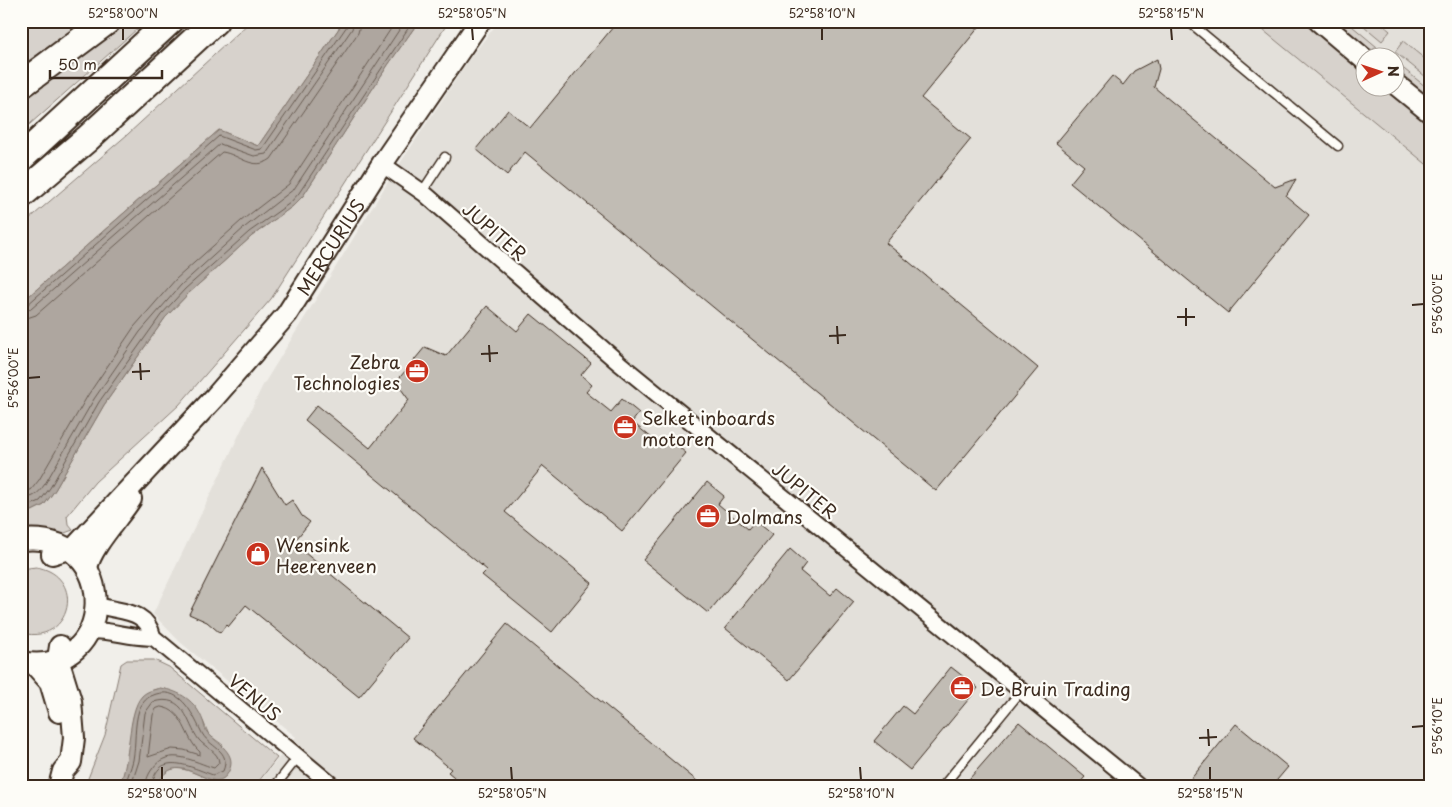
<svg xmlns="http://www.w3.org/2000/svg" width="1452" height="807" viewBox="0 0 1452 807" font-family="'Playpen Sans',sans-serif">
  <rect width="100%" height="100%" fill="#f1efea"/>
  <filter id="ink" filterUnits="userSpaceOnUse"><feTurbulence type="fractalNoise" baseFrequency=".02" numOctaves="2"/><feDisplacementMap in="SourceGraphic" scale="10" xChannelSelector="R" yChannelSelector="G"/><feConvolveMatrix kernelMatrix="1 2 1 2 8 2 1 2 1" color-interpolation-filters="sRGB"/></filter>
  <g filter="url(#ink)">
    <path fill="#e3e0da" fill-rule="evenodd" d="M499,21H1431V786H256L296,737L180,642L153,614L262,387L391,177L470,58ZM1364,58H1394V88H1364Z"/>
    <path fill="#d7d2cc" stroke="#897e75" d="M21,21H86L21,66Z
      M120,21H146L21,132V101L55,69Z
      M251,21H344L258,146L219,130L21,303V226L128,134Z
      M419,21H449L271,299L179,405L95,482L67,516L68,524L73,530L59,535L21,534V508L32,511L44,505L55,490L104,405L165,318L189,293L252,236L293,206L303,196L388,65Z
      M1252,21H1306L1364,69V88H1387L1431,123V168Z
      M1332,21H1346L1377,47L1372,50L1367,49Z
      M1358,21H1378L1390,31L1382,41Z
      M1403,41L1431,64V81L1395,52Z
      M1394,61L1431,91V102L1395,72Z
      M36,567C87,575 72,646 21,633V569Z
      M127,660H154L169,667L277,758L255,786H156C170,756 188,772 213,780L223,745L209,735L203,721L160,688C126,697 134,730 128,758C126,767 123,776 120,785L85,786L105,735L121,664Z"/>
    <path fill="#aea69f" stroke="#80746b" d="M344,21H419L388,65L303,196L293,206L252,236L189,293L165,318L104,405L55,490L44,505L32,511L21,508V303L219,130L258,146Z
      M160,688C180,691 196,701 203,721C205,726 204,728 207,732C217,744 239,753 228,773C212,800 178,741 156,786H119C131,762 127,712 142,696C147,691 153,690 160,688Z"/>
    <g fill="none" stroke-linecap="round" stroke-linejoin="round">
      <path stroke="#695c52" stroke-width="1" d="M21,306L27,305L219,136L256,150L262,149L347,26V21
        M21,312L31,309L220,144L254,156L266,154L352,29L354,21
        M21,320L36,315L222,152C239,154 253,172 271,159L358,33L361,21
        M21,490H31L39,480L88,395L134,327L176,279L241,221L289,184L396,21
        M21,498C34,498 37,495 45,484L94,399L140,332L181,285L245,227L294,189L405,21
        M21,504L31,505L40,501L50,488L99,402L161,315L185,289L249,232L290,203L299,193L413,21
        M161,707C185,710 184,738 200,752V755L184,750L172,749L148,757L153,715L156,709Z
        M125,786C127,777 131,769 133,760C136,744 134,725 139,710C141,705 146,698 151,696C179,683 192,713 201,731C208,748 232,749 223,771L213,775C192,768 157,748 152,786
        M131,786L139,761L145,713L153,702C186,693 186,723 199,740C206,748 219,752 219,763L214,768C194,762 169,746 153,768C149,773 146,779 146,786"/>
    </g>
    <path fill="#c1bcb4" stroke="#3b2a1e" d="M618,21H984L921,98L971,139L886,243L1038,368L936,491L525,152L507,175L476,149L508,110L530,128Z
      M1157,59L1159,69L1154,87L1275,187L1296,179L1286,196L1309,215L1228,313L1070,183L1084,166L1056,143L1112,76L1123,85L1134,71Z
      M487,306L517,331L531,314L591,363L581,375L592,385L586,392L611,412L622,399L639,413L632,422L663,447L669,439L686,453L622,531L543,466L505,512L592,583L552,632L482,575L487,570L305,420L317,405L370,448L409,400L396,382L425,347L446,356Z
      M262,468L285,505L292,500L302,516L310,522L293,543L408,638L359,697L246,605L228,627L226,625L220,633L207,622L189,614Z
      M707,482L724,496L718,504L748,529L755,521L772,535L708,613L643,560Z
      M790,549L806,563L800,571L830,596L837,588L854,602L789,680L725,628Z
      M507,624L564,671L703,786H465L448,772L451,769L413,738Z
      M951,667L978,688L910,770L874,741L903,706L913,714Z
      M1019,722L1085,777L1077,786H963Z
      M1236,724L1288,767L1272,786H1185Z"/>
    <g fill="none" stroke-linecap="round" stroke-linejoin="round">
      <g stroke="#3b2a1e" stroke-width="11">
        <path id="service" d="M1188,21L1338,146
          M422,192L445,157
          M275,786L298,757
          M943,786L1021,691"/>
      </g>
      <g stroke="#3b2a1e" stroke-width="19">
        <path id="minor" d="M382,164L425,194L619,363L1138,786
          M97,605C120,613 146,608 153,637L333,786
          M90,631C111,629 132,639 153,637"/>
      </g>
      <g stroke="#3b2a1e" stroke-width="24">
        <g id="secondary">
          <path d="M1319,21L1364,59"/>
          <path d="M1394,83L1431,113"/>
          <path d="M21,540C124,529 117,680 21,662"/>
          <path id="s1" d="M52,554L75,547L215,397L287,314L382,164L480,21"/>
          <path d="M87,568C91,547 119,518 131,499"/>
          <path d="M34,664L50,682L59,712"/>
          <path d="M59,786L63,771L71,762L74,738L71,701L58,659L60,646"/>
        </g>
      </g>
      <g stroke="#3b2a1e" stroke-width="30">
        <path id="motorway" d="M21,85L107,21
          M21,158L170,21
          M21,195L87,139L215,21"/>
      </g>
      <use href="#service" stroke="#fdfcf7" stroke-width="8"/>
      <use href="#minor" stroke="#fdfcf7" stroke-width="15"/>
      <use href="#secondary" stroke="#fdfcf7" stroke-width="20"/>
      <use href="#motorway" stroke="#fdfcf7" stroke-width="26"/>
    </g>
  </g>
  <path fill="none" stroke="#3b2a1e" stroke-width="2" d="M123,28V40M472,28L473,40M822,28V40M1171,28L1172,40M1412,305L1424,304M1186,308V326M1177,317H1195M837,326L838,344M829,336L846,335M489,345L490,362M481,354L498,353M140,363L141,380M132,372L150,371M28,378L40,377M1412,727L1424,726M1208,729L1209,746M1199,738L1217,737M162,767V780M511,767L512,780M860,767L861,780M1210,767V780"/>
  <defs>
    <g id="office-disc" transform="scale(1.25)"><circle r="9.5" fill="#c8321e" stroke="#fdfcf7"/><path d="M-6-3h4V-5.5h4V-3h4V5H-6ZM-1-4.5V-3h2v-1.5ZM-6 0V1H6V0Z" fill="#fff"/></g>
    <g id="shop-disc" transform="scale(1.25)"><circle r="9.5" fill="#c8321e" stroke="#fdfcf7"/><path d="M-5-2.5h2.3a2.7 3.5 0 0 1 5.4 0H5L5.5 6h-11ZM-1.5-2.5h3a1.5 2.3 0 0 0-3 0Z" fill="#fff"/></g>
  </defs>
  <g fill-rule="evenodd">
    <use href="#office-disc" x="417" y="371"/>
    <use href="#office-disc" x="625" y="427"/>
    <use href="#office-disc" x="708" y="516"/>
    <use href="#shop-disc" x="258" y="554"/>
    <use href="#office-disc" x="962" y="688"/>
  </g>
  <g text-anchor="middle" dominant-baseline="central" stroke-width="4.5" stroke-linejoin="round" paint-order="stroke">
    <g font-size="18" fill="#3b2a1e" stroke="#fdfcf7">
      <text transform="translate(495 231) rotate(41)">JUPITER</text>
      <text stroke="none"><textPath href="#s1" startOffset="419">MERCURIUS</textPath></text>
      <text transform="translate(805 490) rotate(39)">JUPITER</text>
      <text transform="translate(255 697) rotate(40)">VENUS</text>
    </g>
    <g font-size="18" fill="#3b2a1e" stroke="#fdfcf7" text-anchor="start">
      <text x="400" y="361" text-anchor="end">Zebra<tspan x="400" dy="21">Technologies</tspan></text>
      <text x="642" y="417">Selket inboards<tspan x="642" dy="21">motoren</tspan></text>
      <text x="726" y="516">Dolmans</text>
      <text x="276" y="544">Wensink<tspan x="276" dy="21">Heerenveen</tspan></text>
      <text x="980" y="688">De Bruin Trading</text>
    </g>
  </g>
  <rect width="1452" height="807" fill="none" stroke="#fdfcf7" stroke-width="55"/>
  <g transform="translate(1380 72) rotate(87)"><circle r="24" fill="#fdfcf7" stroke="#afa8a0"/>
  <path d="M0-4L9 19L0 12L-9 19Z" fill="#c8321e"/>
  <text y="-8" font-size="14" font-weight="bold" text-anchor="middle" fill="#3b2a1e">N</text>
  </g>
  <path d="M50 70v8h112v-8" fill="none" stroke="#3b2a1e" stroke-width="2.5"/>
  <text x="58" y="70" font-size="15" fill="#3b2a1e" stroke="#fdfcf7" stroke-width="4" paint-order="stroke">50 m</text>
  <rect x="28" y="28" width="1396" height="752" fill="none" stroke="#3b2a1e" stroke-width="2"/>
  <g font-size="12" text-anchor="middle" fill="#3b2a1e">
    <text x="123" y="18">52°58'00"N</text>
    <text x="472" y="18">52°58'05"N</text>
    <text x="822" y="18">52°58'10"N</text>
    <text x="1171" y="18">52°58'15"N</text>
    <text transform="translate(1438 304) rotate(-90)" y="4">5°56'00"E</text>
    <text transform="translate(14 378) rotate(-90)" y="4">5°56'00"E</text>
    <text transform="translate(1438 726) rotate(-90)" y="4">5°56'10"E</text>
    <text x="162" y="798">52°58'00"N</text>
    <text x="512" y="798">52°58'05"N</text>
    <text x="861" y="798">52°58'10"N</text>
    <text x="1210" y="798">52°58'15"N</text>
  </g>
</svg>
